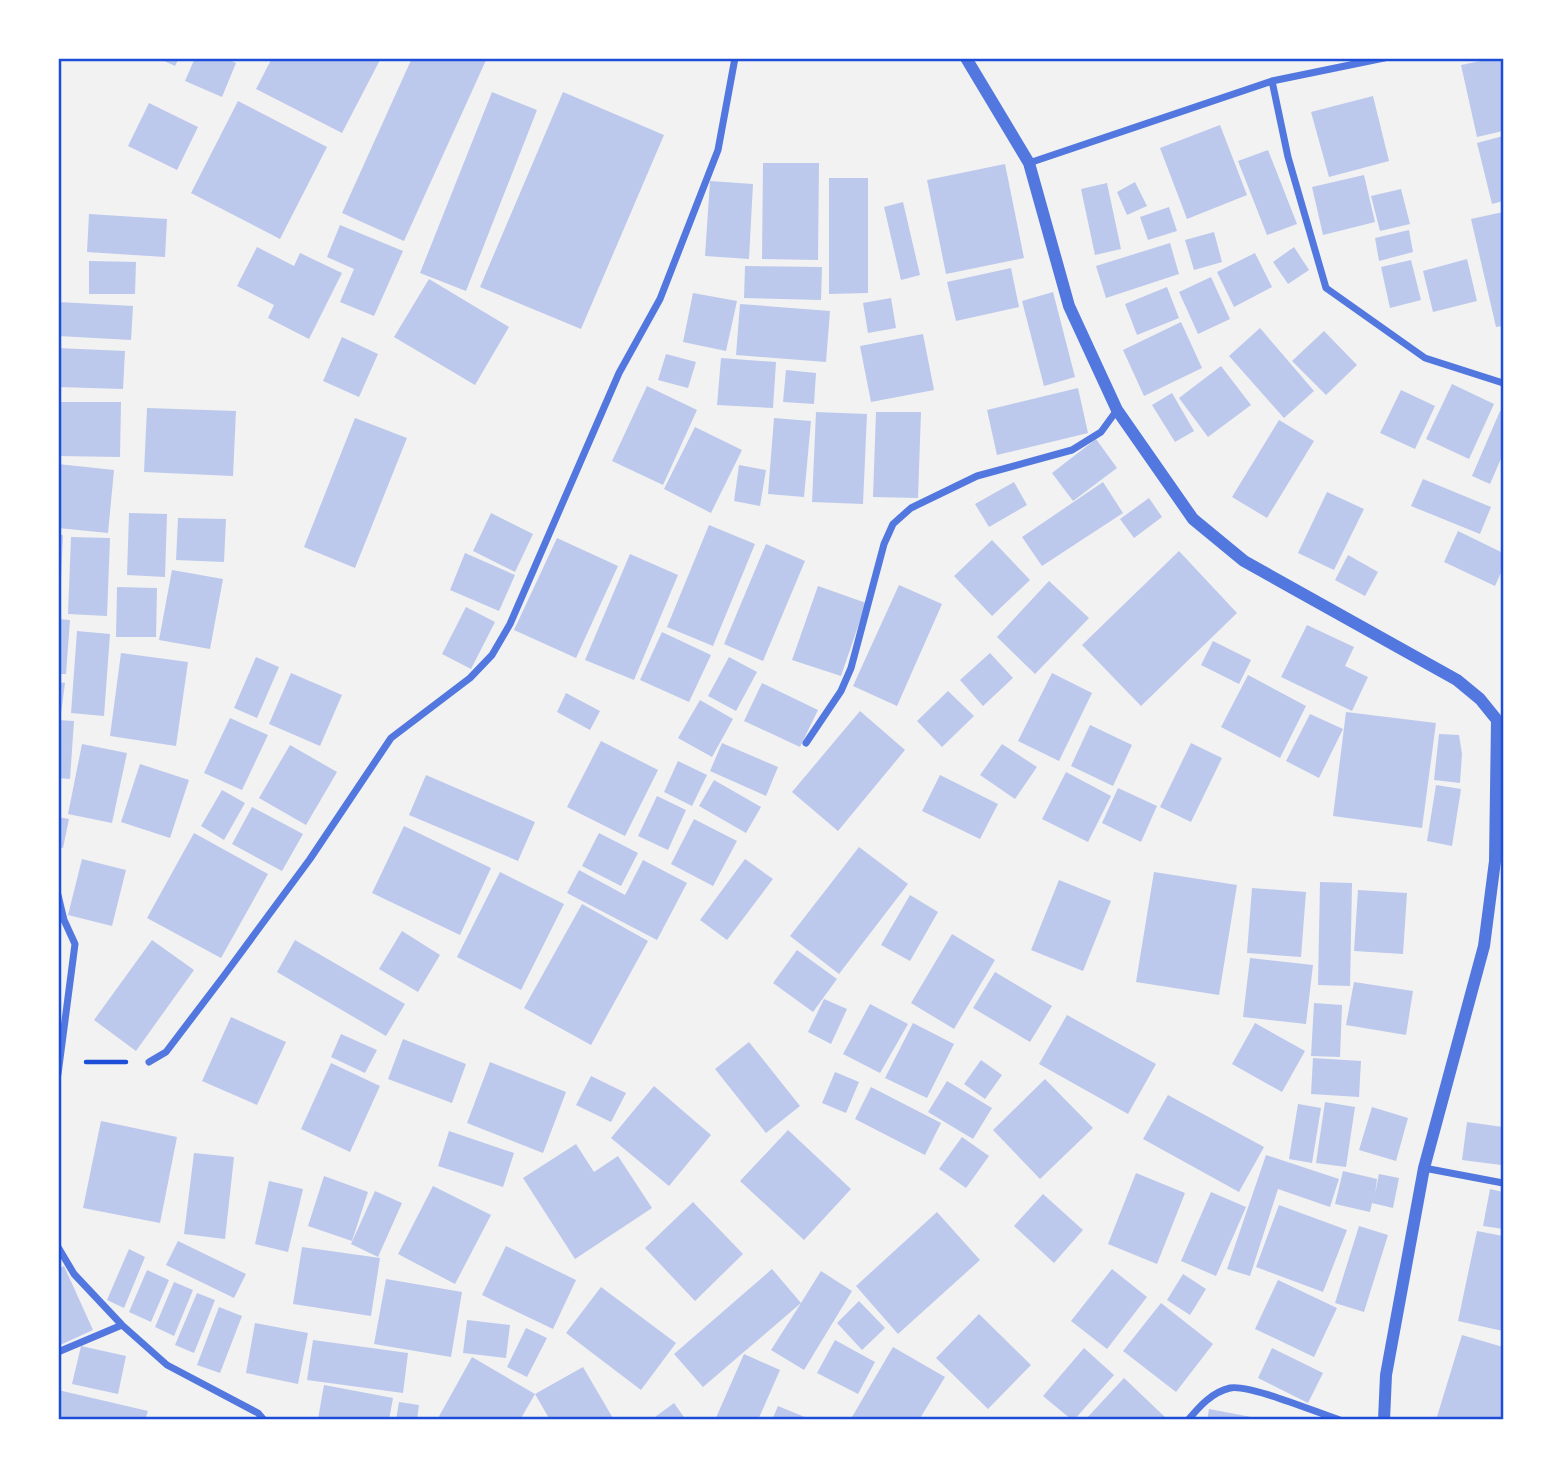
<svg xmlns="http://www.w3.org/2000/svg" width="1561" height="1478" viewBox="0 0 1561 1478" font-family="Ubuntu,sans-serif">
  <rect width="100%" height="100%" fill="#f2f2f2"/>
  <path fill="#bdc9ec" d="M158,58H179L175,66Z
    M195,58H225L236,63L222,97L185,81Z
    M272,58H381L342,133L256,89Z
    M412,58H487L404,241L342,213Z
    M1495,58H1503V131L1477,137L1461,65Z
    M492,92L537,110L466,291L420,273Z
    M563,92L664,135L581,329L480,287Z
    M1373,96L1389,161L1329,177L1311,112Z
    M238,101L327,147L280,239L191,193Z
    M149,103L198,127L177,170L128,146Z
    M1220,125L1247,195L1187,219L1160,148Z
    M1503,136V201L1492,204L1477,143Z
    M1268,150L1297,224L1267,235L1238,161Z
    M763,163H819L818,260L762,259Z
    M1005,164L1024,258L946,274L927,180Z
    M1364,175L1375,222L1323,235L1312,187Z
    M829,178H868V293L829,294Z
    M710,181L753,184L749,259L705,256Z
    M1135,182L1147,206L1127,215L1117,192Z
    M1107,183L1121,249L1095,255L1081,189Z
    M1401,189L1410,224L1380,231L1371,196Z
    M903,202L920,275L901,280L884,207Z
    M1169,207L1177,231L1148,240L1140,217Z
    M1503,212V326L1496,327L1471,219Z
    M89,214L167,219L165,257L87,252Z
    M340,225L403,251L374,316L340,302L354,269L327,257Z
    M1409,230L1413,252L1379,261L1375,238Z
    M1214,232L1222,262L1194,270L1185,240Z
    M1170,243L1179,274L1106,298L1096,266Z
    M257,247L294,266L300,253L342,273L309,339L268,318L274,305L237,286Z
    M1294,247L1309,270L1288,284L1273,262Z
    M1255,253L1272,287L1234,307L1217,272Z
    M1467,259L1477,301L1433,312L1423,271Z
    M1411,260L1421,300L1390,308L1381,267Z
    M89,261L136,262L135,294H89Z
    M745,266L822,267L821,300L744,298Z
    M1011,268L1019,307L956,321L947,282Z
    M1211,277L1230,319L1198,334L1179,292Z
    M429,279L509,327L475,385L394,337Z
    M1167,287L1179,318L1137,335L1125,304Z
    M1053,292L1075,377L1044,386L1022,301Z
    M693,293L737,301L726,351L683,342Z
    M891,298L896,328L868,333L863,303Z
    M58,302L133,306L131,340L58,336Z
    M740,304L830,311L826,362L736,355Z
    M1181,322L1202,368L1144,396L1123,350Z
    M1260,328L1314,391L1284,418L1229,356Z
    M1324,331L1357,365L1326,395L1292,361Z
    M923,334L934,390L871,402L860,346Z
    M342,337L378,354L359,397L323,381Z
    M58,348L125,351L123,389L58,387Z
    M666,354L696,362L688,388L658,380Z
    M721,358L776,362L773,408L717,405Z
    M1221,366L1251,405L1208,437L1179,398Z
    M786,370L816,373L814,404L783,402Z
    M1452,384L1494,404L1469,459L1426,439Z
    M647,386L697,410L663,485L612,461Z
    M1078,388L1088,433L997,455L987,410Z
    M1401,390L1435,406L1415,449L1380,433Z
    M1172,393L1194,431L1175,442L1152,405Z
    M58,402H121L120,457L58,456Z
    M147,408L236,411L233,476L144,472Z
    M1500,411L1503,412V454L1490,484L1472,476Z
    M816,412L867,414L863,504L812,502Z
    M876,412H921L918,498L873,497Z
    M355,418L407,438L355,568L304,547Z
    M774,418L811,421L804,497L768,494Z
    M1279,420L1314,441L1267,518L1232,497Z
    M695,427L742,450L711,513L664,489Z
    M1096,439L1117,468L1073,501L1052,473Z
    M58,464L114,470L108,533L58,528Z
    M739,465L766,470L760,506L734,501Z
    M1423,479L1491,507L1480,534L1411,506Z
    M1014,482L1027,505L989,527L975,504Z
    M1103,482L1123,513L1042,566L1022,537Z
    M1327,492L1364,509L1334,570L1298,553Z
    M1149,498L1162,517L1134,538L1120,519Z
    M129,513L167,514L165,577L127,575Z
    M491,513L533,534L515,572L473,551Z
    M178,518L226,519L224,562L176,560Z
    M709,525L755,544L713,646L667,627Z
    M1458,531L1503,553V568L1495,586L1444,562Z
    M58,535H63L60,602H58Z
    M71,537L110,538L107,616L68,614Z
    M557,538L618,566L576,658L514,630Z
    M992,540L1030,580L992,616L954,576Z
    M766,544L805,561L763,661L724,644Z
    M1179,551L1237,613L1141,706L1082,645Z
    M465,553L515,575L499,611L450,590Z
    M630,554L678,575L634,680L585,660Z
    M1348,555L1378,572L1365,596L1335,580Z
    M172,570L223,579L210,649L159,640Z
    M1049,581L1089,618L1035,674L997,637Z
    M899,585L942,604L897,706L853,686Z
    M818,586L866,603L841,676L792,660Z
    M117,587L157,588L156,637H116Z
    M466,607L495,622L471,669L442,654Z
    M58,619L70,620L66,674H58Z
    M1307,625L1354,647L1345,666L1368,677L1352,711L1281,677Z
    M77,631L110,634L104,716L71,713Z
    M662,632L711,655L689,702L640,680Z
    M1213,641L1251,660L1239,684L1201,665Z
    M121,653L188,662L176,746L110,736Z
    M990,653L1013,678L983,706L960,680Z
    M256,657L279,667L257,718L234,708Z
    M729,657L757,672L736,711L708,696Z
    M291,673L342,695L320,746L269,724Z
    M1052,673L1092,693L1059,761L1018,741Z
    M1248,675L1306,706L1280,758L1221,727Z
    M58,682L65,683L61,714H58Z
    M762,683L818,710L800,747L744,721Z
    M948,691L974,716L942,747L917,721Z
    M566,693L600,711L590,730L557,712Z
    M700,700L733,719L712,757L678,738Z
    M860,711L905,750L838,831L792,792Z
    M1346,712L1436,723L1422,828L1333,816Z
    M1310,714L1343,729L1319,778L1286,761Z
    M230,718L268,735L242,790L204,773Z
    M58,720L74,721L70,779L58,778Z
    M1090,725L1132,745L1113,786L1071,766Z
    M1439,734L1459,735L1462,754L1460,783L1434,780Z
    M601,741L658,770L625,836L567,807Z
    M722,743L778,767L766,796L710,771Z
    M1191,743L1222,758L1191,822L1160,807Z
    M82,744L127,753L112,823L68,814Z
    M1002,744L1037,767L1015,799L980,775Z
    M290,745L337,772L306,825L259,798Z
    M678,761L707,775L692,806L664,792Z
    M140,764L189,780L170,838L121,822Z
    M1066,772L1111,796L1088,842L1042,819Z
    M426,775L535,822L518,861L409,815Z
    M940,775L998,804L980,839L922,811Z
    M714,780L761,807L746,833L699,806Z
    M1436,785L1461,789L1452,846L1427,841Z
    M1118,788L1157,806L1141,842L1102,823Z
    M222,790L245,803L224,840L201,826Z
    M657,796L686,810L668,850L638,836Z
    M252,807L303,834L282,871L232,844Z
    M58,817L69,819L63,848L58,847Z
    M694,819L737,841L713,886L671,864Z
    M404,826L491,868L460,935L372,893Z
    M194,833L268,874L221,958L147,918Z
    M599,833L638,853L621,886L582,866Z
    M859,847L908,884L839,974L790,936Z
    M82,859L126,870L112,926L68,915Z
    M745,859L773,879L727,940L700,920Z
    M643,860L687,883L657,940L567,893L579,870L625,895Z
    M500,872L564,904L521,990L457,957Z
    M1154,872L1237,885L1219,995L1136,982Z
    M1059,880L1111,901L1083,971L1031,950Z
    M1320,882L1352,883L1350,986L1318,985Z
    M1252,888L1306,892L1301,957L1247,953Z
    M1358,890L1407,893L1403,954L1354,951Z
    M910,895L938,912L910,961L881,945Z
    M582,904L648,941L591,1045L524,1008Z
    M402,931L440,955L418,992L379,969Z
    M952,934L995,960L954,1029L911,1003Z
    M152,940L194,970L136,1051L94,1020Z
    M295,940L405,1004L386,1036L277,972Z
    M797,950L837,979L813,1012L773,983Z
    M1250,958L1313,965L1306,1024L1243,1017Z
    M995,972L1052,1006L1030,1042L973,1008Z
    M1354,982L1413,991L1406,1035L1346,1025Z
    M824,999L847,1009L831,1044L808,1032Z
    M1314,1003L1342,1005L1340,1057L1311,1056Z
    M870,1004L908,1024L880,1073L843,1054Z
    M1067,1015L1156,1064L1128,1114L1039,1064Z
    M231,1017L286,1042L257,1105L202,1081Z
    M913,1023L954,1044L927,1098L885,1078Z
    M1255,1023L1305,1051L1282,1092L1232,1064Z
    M341,1034L377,1050L365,1073L331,1057Z
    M403,1039L466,1064L452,1103L388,1079Z
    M749,1042L800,1106L766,1133L715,1069Z
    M1313,1058L1361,1061L1359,1097L1311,1094Z
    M981,1060L1002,1075L985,1099L964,1084Z
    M490,1062L566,1092L543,1153L467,1123Z
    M331,1063L380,1086L350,1152L301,1129Z
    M835,1072L859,1082L846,1113L822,1103Z
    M591,1076L626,1093L611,1122L576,1105Z
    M1045,1079L1093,1128L1040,1179L993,1130Z
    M947,1081L992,1108L973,1139L928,1112Z
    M654,1086L711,1135L669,1186L611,1138Z
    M871,1087L941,1123L925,1155L855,1119Z
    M1168,1095L1264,1147L1239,1192L1143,1139Z
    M1325,1102L1355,1107L1346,1167L1316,1163Z
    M1298,1104L1321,1108L1312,1163L1289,1159Z
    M1372,1107L1408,1118L1396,1161L1359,1150Z
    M101,1121L177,1137L160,1223L83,1208Z
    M1467,1122L1503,1127L1501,1165L1462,1160Z
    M788,1130L851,1189L804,1240L740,1181Z
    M449,1131L514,1153L503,1187L438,1166Z
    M962,1137L989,1156L966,1188L939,1169Z
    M576,1144L594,1172L618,1156L652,1208L575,1259L523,1178Z
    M194,1153L234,1157L225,1239L184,1234Z
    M1266,1155L1339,1179L1330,1207L1278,1189L1250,1276L1227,1269Z
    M1343,1171L1377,1179L1375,1194L1379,1174L1399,1178L1393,1208L1372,1203L1370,1212L1335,1204Z
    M1136,1173L1185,1193L1157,1264L1108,1244Z
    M324,1176L368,1192L352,1241L308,1226Z
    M269,1181L303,1189L288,1252L255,1244Z
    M433,1186L491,1215L455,1284L398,1254Z
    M1490,1189L1503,1192V1229L1483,1226Z
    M375,1191L402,1203L378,1257L351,1244Z
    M1211,1192L1246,1207L1216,1276L1181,1261Z
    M1043,1194L1083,1230L1054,1263L1014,1226Z
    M693,1202L743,1254L695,1301L645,1248Z
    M1279,1205L1347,1230L1323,1292L1256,1267Z
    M937,1212L980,1260L898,1334L856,1286Z
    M1359,1226L1388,1235L1364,1312L1335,1303Z
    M1477,1231L1503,1236V1331L1458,1321Z
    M178,1241L246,1274L234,1298L166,1265Z
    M506,1246L576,1280L553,1329L482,1295Z
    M302,1247L380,1258L371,1316L293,1304Z
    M129,1249L145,1257L124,1308L107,1300Z
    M64,1266L93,1330L58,1346V1269Z
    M772,1269L801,1303L821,1271L852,1291L804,1370L771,1350L801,1303L703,1387L674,1354Z
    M1112,1269L1147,1297L1107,1349L1071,1321Z
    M147,1270L169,1280L151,1322L129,1312Z
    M1183,1274L1206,1289L1190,1315L1167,1300Z
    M386,1279L462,1292L451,1357L374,1344Z
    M1278,1280L1337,1308L1314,1357L1255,1329Z
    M174,1282L193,1290L174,1336L155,1327Z
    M601,1287L676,1343L641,1390L566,1333Z
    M197,1293L215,1300L194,1353L175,1345Z
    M859,1301L885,1328L862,1350L837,1323Z
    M1161,1303L1213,1344L1176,1392L1123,1351Z
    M219,1307L242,1316L220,1373L197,1365Z
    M979,1314L1031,1365L988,1409L936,1358Z
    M467,1320L510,1325L506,1358L463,1353Z
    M255,1323L308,1333L298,1384L246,1373Z
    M526,1328L547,1338L527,1377L507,1367Z
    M1462,1335L1503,1347V1420H1436Z
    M313,1340L408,1353L403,1393L307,1380Z
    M835,1340L875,1362L858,1394L817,1373Z
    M81,1346L126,1356L118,1394L72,1384Z
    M893,1347L945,1377L919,1420H857L852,1417Z
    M1084,1348L1114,1375L1074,1420H1072L1043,1396Z
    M1272,1348L1323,1373L1308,1403L1258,1378Z
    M744,1354L780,1370L758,1420H715Z
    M472,1357L535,1394L520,1420H437Z
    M583,1367L614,1420H550L535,1394Z
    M1124,1378L1166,1418L1164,1420H1085Z
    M324,1385L393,1398L389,1420L318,1419Z
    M58,1390L148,1411L145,1420H58Z
    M399,1402L419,1405L417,1420H396Z
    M674,1403L686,1420H651Z
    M778,1406L812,1420H772Z
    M1209,1409L1262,1419V1420H1207Z"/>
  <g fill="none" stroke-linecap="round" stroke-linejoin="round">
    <path stroke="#1d4ed8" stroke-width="4.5" d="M86,1062H126"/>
    <path stroke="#5277de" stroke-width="7" d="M1272,81L1288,157L1326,288L1425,358L1503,383
      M1029,163L1272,81L1384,58
      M806,743L841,691L851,668L884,544L893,524L911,508L977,476L1072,450L1101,432L1117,410
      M58,895L64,920L75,944L58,1074
      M149,1062L166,1052L223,977L310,859L391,738L470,678L492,655L510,624L619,373L660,299L718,150L735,58
      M1424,1168L1503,1183
      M58,1247L74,1274L122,1325L167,1365L258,1413L264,1420
      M58,1352L122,1325
      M1188,1420C1199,1407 1212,1392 1230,1388C1249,1384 1318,1413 1340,1420"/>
    <path stroke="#5277de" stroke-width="12" d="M966,58L1029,163L1069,306L1117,410L1193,519L1244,561L1457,680L1480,699L1497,720L1495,861L1484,946L1424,1168L1386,1375L1384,1420"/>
  </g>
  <rect width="1561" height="1478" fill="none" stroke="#ffffff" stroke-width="119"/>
  <rect x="60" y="60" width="1442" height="1358" fill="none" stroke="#1d4ed8" stroke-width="2.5"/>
</svg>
